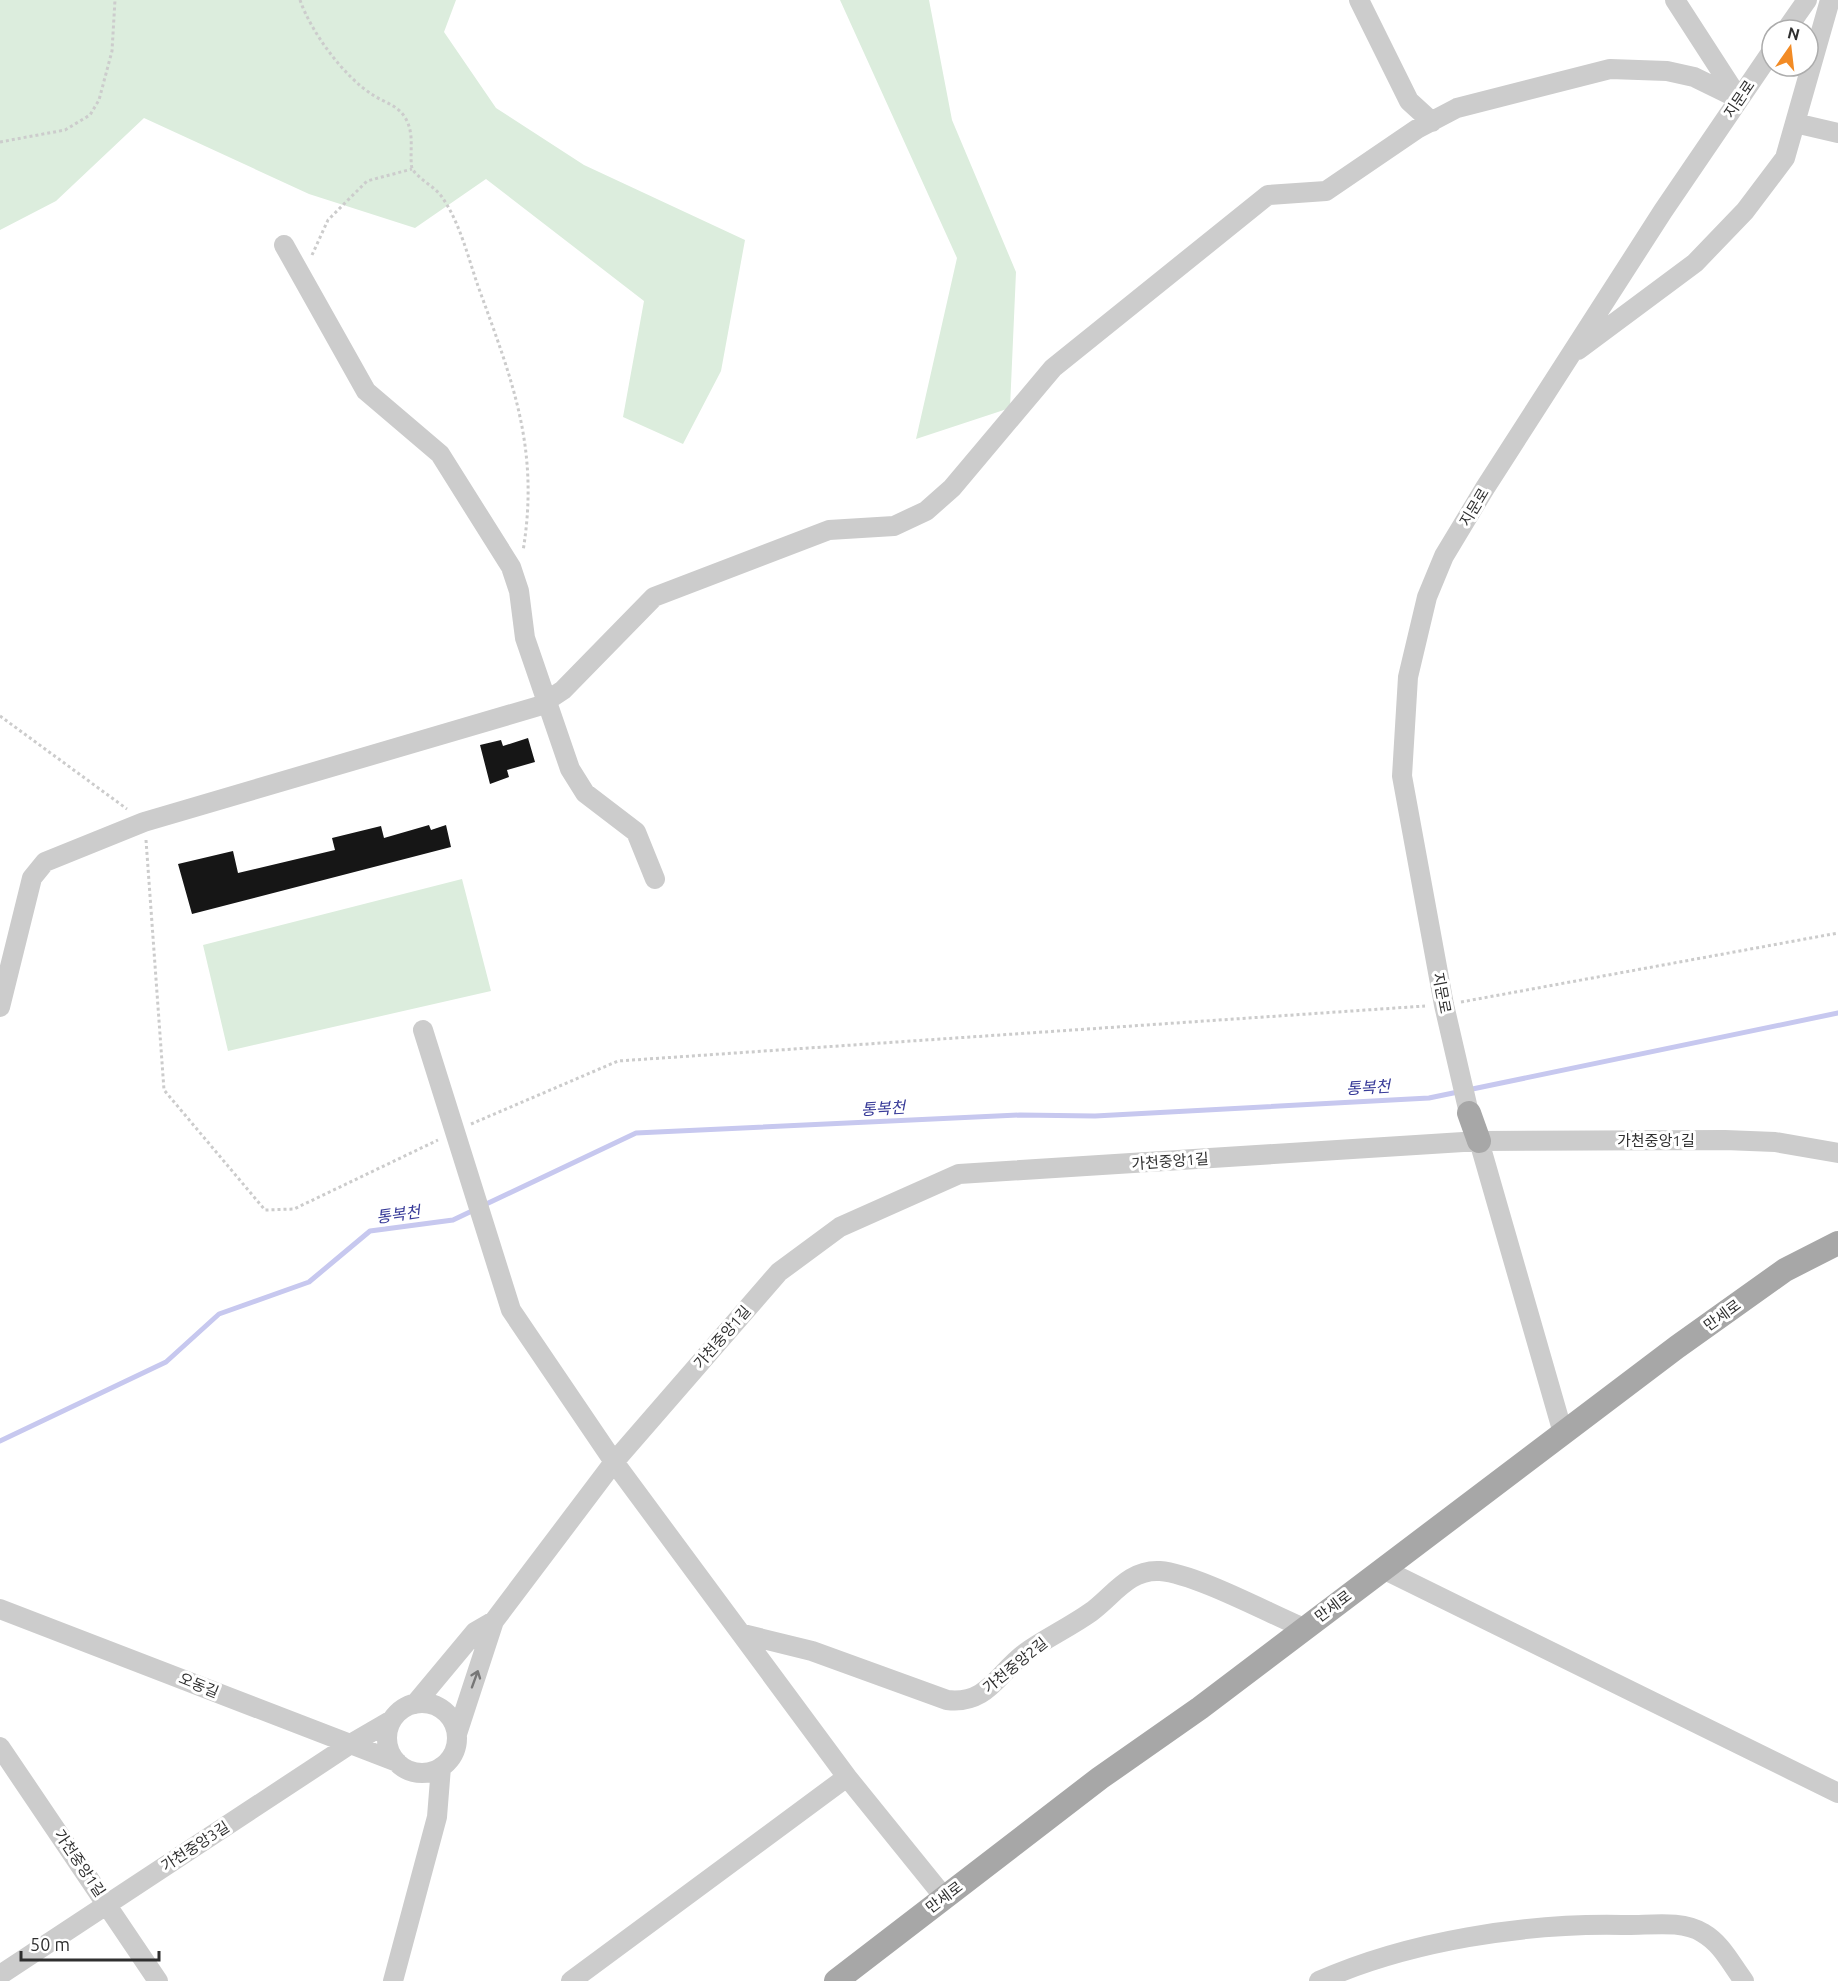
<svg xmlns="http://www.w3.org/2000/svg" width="1838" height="1981" viewBox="0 0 1838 1981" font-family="Ubuntu,'Noto Sans KR',sans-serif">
  <rect width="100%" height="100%" fill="#fff"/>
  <path fill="#dceddd" d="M0,0H456L444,32L496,108L584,165L745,240L721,371L683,444L623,417L644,301L486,179L415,228L309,194L144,118L56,201L0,230Z
    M840,0H929L952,120L1016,272L1010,408L916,439L957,258Z
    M462,879L491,991L228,1051L203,945Z"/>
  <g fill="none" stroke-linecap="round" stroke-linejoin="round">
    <path stroke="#c7c8ef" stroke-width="5" d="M482,1206L636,1133L1020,1115L1095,1116L1429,1098L1838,1013
      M0,1441L166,1362L219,1314L309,1282L370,1231L453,1220L474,1210"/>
  </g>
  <path fill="#161616" d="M528,738L535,762L507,770L509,777L490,784L480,745L501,740L503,746Z
    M429,825L431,830L446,825L451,847L192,914L178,864L233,851L238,873L335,850L332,838L381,826L384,838Z"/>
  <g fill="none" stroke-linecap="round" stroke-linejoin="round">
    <path stroke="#ccc" stroke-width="3" stroke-dasharray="3 3" stroke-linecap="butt" d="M300,0C311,32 344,77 373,95C385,103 398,105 406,119C415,136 409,152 412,169C421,181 434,186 442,197C460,223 468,257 478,286C512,380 540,448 523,551
      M0,142L65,130L90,115L99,100L112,51L115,0
      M312,255L328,220L367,181L412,169
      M0,716L127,809
      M146,840L164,1090L265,1210L294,1209L438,1140
      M1461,1002L1838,933
      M471,1124L618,1061L1425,1006"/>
    <path stroke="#ccc" stroke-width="20" d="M1359,0L1409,101L1432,122
      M1675,0L1739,99
      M1786,30L1807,0
      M1795,123L1838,133
      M284,245L366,391L440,454L511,567L519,591L525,638L570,769L585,793L636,832L655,879
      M1578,350L1695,263L1745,211L1785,158L1830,0
      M0,1007L32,878L45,862L144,822L539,706L563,690L654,597L829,530L894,526L926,511L952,488L1053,368L1268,195L1326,191L1417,129L1457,108L1610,69L1667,71L1694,77L1739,99
      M423,1030L511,1310L614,1462L847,1777L944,1897
      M1469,1113L1444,1005L1402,776L1408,677L1427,597L1444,556L1485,488L1663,211L1772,51
      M1479,1141L1563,1433
      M1383,1569L1838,1793
      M0,1609L397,1762
      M743,1634L812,1651L947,1700C987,1705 998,1673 1025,1653C1046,1638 1070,1627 1091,1612C1113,1596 1129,1569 1160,1571C1196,1574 1268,1613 1304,1628
      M387 1738a35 35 0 1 1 70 0a35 35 0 1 1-70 0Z
      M415,1704L475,1632L494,1621
      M457,1734L494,1621L614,1462L779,1272L840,1227L959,1174L1479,1141L1725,1140L1775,1142L1838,1153
      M0,1747L158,1981
      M0,1975L349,1745L392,1720
      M393,1981L437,1817L441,1767
      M571,1981L847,1777
      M1319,1981C1409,1941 1525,1923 1622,1925C1647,1926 1681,1919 1703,1933C1722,1944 1731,1964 1744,1981"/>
    <path stroke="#a7a7a7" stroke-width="24" d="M1469,1113L1479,1141
      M836,1981L1100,1778L1200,1708L1677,1347L1785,1270L1838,1243"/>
  </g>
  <defs><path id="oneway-shaft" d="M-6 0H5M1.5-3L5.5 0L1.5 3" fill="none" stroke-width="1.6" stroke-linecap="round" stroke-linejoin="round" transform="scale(1.5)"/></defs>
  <use stroke="#767676" href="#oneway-shaft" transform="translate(475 1679) rotate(-70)"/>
  <g text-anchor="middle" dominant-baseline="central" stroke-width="6" stroke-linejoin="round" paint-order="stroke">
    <g font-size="15" fill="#2f2f2f" stroke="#fff">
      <text transform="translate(1739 99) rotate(-56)">지문로</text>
      <text transform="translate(1474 507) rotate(-59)">지문로</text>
      <text transform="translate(1442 993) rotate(79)">지문로</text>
      <text x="1656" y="1140">가천중앙1길</text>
      <text transform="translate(1170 1161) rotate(-4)">가천중앙1길</text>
      <text transform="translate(1722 1315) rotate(-36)">만세로</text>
      <text transform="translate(722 1337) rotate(-49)">가천중앙1길</text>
      <text transform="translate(1333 1606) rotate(-37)">만세로</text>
      <text transform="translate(1015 1665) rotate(-39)">가천중앙2길</text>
      <text transform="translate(199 1685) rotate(22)">오동길</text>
      <text transform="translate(195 1846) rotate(-33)">가천중앙3길</text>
      <text transform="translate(80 1863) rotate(56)">가천중앙1길</text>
      <text transform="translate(944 1897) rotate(-37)">만세로</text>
    </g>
    <g font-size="16" font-style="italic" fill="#373a98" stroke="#fff">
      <text transform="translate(1368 1087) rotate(-3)">통복천</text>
      <text transform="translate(883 1108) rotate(-3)">통복천</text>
      <text transform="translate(398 1214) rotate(-8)">통복천</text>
    </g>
  </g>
  <g transform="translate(1790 48) rotate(14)"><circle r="28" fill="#ffffff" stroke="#acacac" stroke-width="1.5"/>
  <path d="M0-4.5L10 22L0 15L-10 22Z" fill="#f28b25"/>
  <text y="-9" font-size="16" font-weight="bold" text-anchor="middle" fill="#2f2f2f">N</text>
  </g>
  <path d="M21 1951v9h138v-9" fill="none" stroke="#2f2f2f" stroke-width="3"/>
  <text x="30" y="1951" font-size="18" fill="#2f2f2f" stroke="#ffffff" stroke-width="4.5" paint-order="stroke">50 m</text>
</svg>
